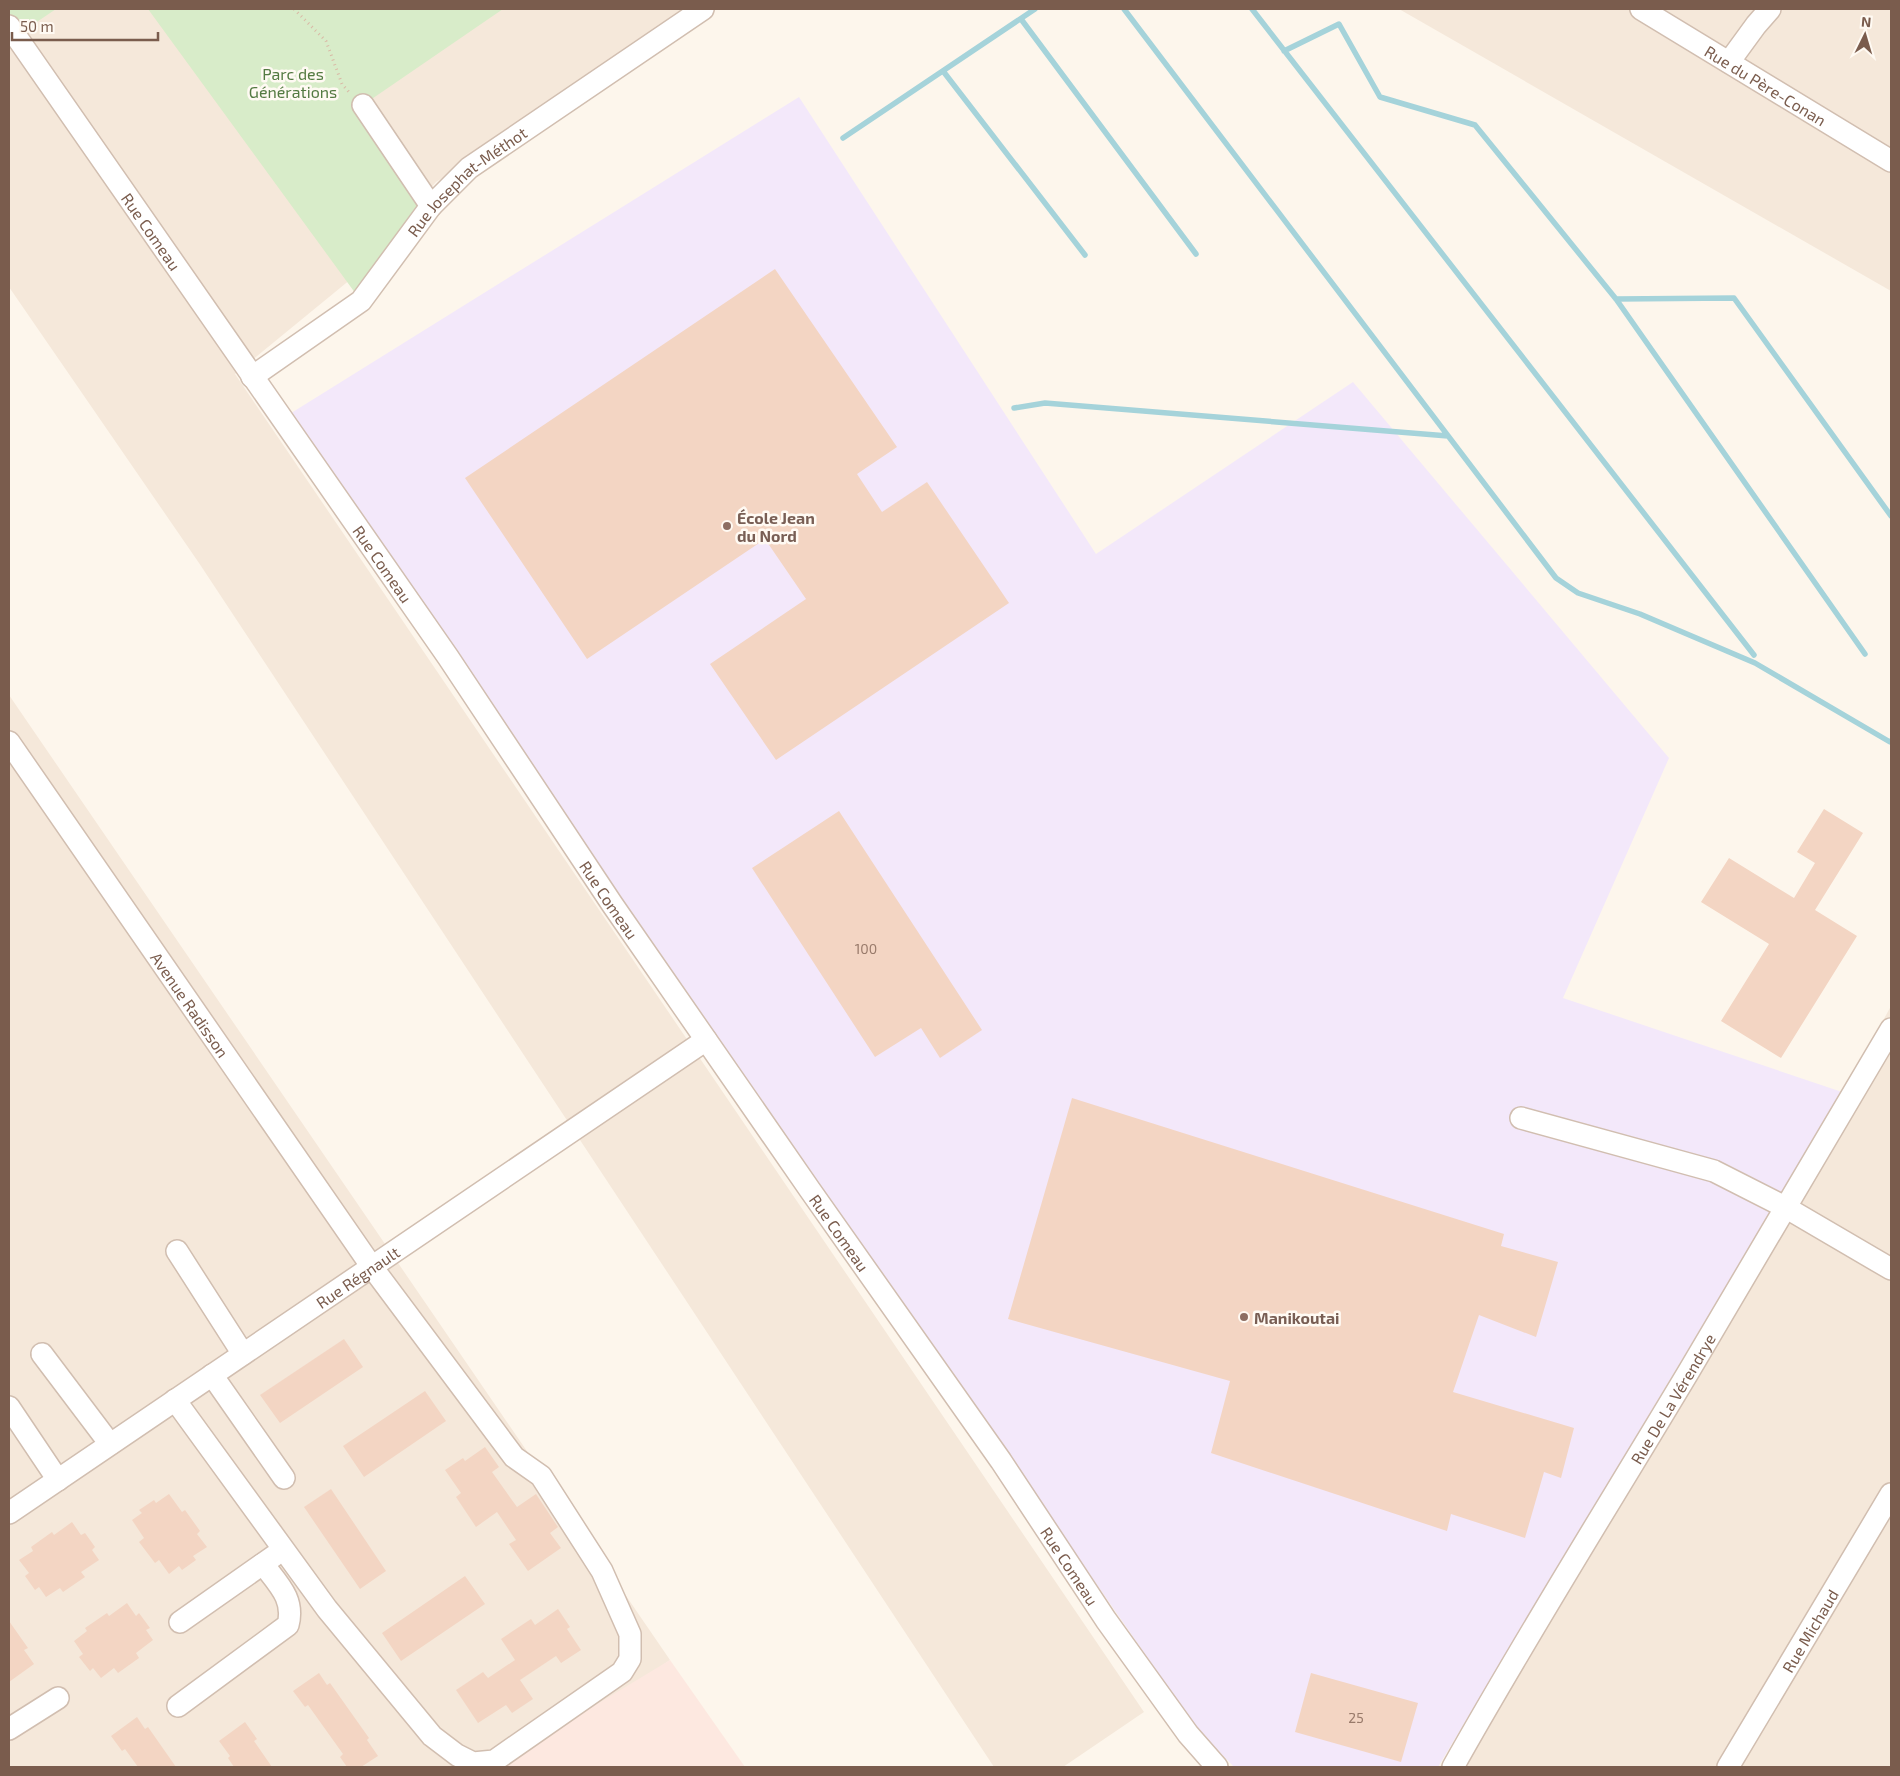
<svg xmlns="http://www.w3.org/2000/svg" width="1900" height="1776" viewBox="0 0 1900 1776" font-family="'Exo 2',sans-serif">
  <rect width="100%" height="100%" fill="#fdf6ec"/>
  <path fill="#f5e8da" d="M9,9H711L436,182L351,279L235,374L1144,1712L1063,1767H994L199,563L9,287Z
    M1399,9H1891V291Z
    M9,695L670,1660L514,1767H9Z
    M1891,1006V1767H1440L1707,1341Z"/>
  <path fill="#fde8e0" d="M670,1660L745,1767H493Z"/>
  <path fill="#f3e8fa" d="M799,97L1096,554L1353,382L1669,758L1563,998L1842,1092L1438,1767H1234L1194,1725L288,415Z"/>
  <path fill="#d8ecc9" d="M9,9H56L16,36L9,26Z
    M148,9H503L363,105L431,206L361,301Z"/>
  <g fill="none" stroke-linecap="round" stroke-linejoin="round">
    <path stroke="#a5d3da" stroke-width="5.5" d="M1124,9L1556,578L1578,593L1640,614L1755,663L1890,742L1891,741
      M1252,9L1754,655
      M1021,19L1196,254
      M1284,51L1339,24L1380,97L1475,125L1616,299L1865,654
      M943,71L1085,255
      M843,138L1035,9
      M1616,299L1734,298L1891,516
      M1014,408L1045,403L1448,436"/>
  </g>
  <path fill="#f3d5c3" d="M775,269L897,447L857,474L882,512L927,482L1009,603L776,760L710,664L806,599L765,539L587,659L465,478Z
    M1824,809L1863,833L1815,910L1857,936L1781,1058L1721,1021L1769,944L1701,902L1729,858L1794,898L1815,863L1797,852Z
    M839,811L982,1030L940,1058L921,1028L875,1057L752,868Z
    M1072,1098L1504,1234L1501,1246L1558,1262L1536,1337L1479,1315L1453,1392L1574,1428L1561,1478L1544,1472L1525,1538L1451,1514L1447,1531L1211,1453L1230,1381L1008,1319Z
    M344,1339L363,1367L280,1423L260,1395Z
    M425,1391L446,1421L364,1477L343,1446Z
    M485,1447L499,1467L492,1472L517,1507L536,1494L558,1527L550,1533L561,1548L528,1571L509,1544L516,1540L497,1512L476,1527L456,1497L461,1493L445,1470L463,1458L465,1461Z
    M331,1489L386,1571L360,1589L304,1507Z
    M169,1494L182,1512L185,1510L200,1531L197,1534L207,1547L193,1556L196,1560L182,1570L179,1566L169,1574L159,1560L155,1563L139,1542L144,1538L132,1520L142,1513L139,1510L154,1500L156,1503Z
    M72,1522L81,1535L85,1533L95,1547L92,1550L99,1560L81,1572L85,1577L63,1592L60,1588L46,1597L39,1587L35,1590L25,1576L29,1573L19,1560L33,1551L31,1547L52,1532L54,1535Z
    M465,1576L485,1604L401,1661L382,1633Z
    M127,1603L136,1616L139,1613L150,1628L146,1630L153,1640L136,1653L139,1658L118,1673L114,1668L101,1678L93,1668L90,1671L79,1657L83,1654L74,1641L87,1631L85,1628L107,1613L109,1616Z
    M558,1609L570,1627L567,1629L581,1650L561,1663L556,1656L520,1680L533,1699L512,1713L506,1705L478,1723L456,1690L483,1672L488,1678L515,1660L501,1639L531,1619L535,1625Z
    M9,1621L28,1648L24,1650L34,1664L9,1682Z
    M319,1673L327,1685L330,1683L369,1738L367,1740L378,1756L361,1767H347L340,1757L343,1754L308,1705L305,1707L293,1691Z
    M1311,1673L1418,1703L1401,1762L1295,1732Z
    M137,1717L145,1729L148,1727L176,1767H138L125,1749L122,1751L111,1736Z
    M245,1722L257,1739L254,1741L272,1767H234L228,1758L230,1756L219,1741Z"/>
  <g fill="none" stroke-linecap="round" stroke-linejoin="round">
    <g stroke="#d1beb0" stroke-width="24">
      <g id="minor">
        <path id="s1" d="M1641,9L1891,161"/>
        <path id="s2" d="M9,26L448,657L612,904L810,1190L1001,1461L1106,1620L1188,1734L1217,1767"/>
        <path d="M1729,62L1756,25L1770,9"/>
        <path d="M363,105L431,206"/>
        <path id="s3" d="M252,377L361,301L431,206L469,168L703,9"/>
        <path id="s4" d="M9,742L372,1267L514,1457L541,1476L602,1571L630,1634V1659L622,1672L494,1761L473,1763L457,1755L432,1736L327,1609L175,1400"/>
        <path d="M1521,1118L1714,1171L1785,1207L1891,1269"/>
        <path d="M177,1251L243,1354"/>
        <path d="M42,1354L110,1444"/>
        <path d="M212,1375L284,1478"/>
        <path d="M9,1407L58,1480"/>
        <path id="s5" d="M9,1513L706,1040"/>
        <path d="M180,1622L274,1556"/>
        <path d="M178,1706L288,1625C295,1599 278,1584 263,1564"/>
        <path d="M9,1729L58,1698"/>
        <path id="s6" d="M1453,1767C1528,1633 1610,1503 1689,1371C1756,1257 1823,1143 1891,1029"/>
        <path id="s7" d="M1728,1767L1891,1494"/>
      </g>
    </g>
    <path stroke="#d9b8a5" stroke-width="3" stroke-dasharray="1 4" stroke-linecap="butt" d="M294,9L326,41L342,84L349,92"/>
    <use href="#minor" stroke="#fff" stroke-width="21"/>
  </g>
  <g fill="#8d6e63" stroke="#fffaf3" stroke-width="2">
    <circle cx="727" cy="526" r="5"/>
    <circle cx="1244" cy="1317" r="5"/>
  </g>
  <g text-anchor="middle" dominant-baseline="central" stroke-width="5" stroke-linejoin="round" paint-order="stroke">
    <g font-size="14" fill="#987a6a">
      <text x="866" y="948">100</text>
      <text x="1356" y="1717">25</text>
    </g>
    <g font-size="16" fill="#537a41" stroke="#fffaf3">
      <text x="293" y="73">Parc des<tspan x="293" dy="18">Générations</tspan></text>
    </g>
    <g font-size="16" fill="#7a5c4d" stroke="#fffaf3">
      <text stroke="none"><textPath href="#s1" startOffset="146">Rue du Père-Conan</textPath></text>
      <text stroke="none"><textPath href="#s3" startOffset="294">Rue Josephat-Méthot</textPath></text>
      <text stroke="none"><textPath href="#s2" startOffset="250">Rue Comeau</textPath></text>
      <text stroke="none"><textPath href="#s2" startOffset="655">Rue Comeau</textPath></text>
      <text stroke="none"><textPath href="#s2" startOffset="1060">Rue Comeau</textPath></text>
      <text stroke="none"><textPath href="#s4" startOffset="319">Avenue Radisson</textPath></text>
      <text stroke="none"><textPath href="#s2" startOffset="1465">Rue Comeau</textPath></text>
      <text stroke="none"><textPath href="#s5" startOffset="421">Rue Régnault</textPath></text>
      <text stroke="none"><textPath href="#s6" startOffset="429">Rue De La Vérendrye</textPath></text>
      <text stroke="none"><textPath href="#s2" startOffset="1870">Rue Comeau</textPath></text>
      <text stroke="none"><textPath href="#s7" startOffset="159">Rue Michaud</textPath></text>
    </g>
    <g font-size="16" font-weight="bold" fill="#785e54" stroke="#fffaf3" text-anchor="start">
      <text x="737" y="517">École Jean<tspan x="737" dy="18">du Nord</tspan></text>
      <text x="1254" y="1317">Manikoutai</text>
    </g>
  </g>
  <rect width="1900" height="1776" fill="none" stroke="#7a5c4d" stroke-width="20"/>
  <g transform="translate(1865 35) rotate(5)" stroke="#fffaf3" stroke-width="4" paint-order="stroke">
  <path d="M0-4L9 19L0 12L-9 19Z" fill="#7a5c4d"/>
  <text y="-8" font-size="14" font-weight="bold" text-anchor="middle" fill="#7a5c4d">N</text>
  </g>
  <path d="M12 32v8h146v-8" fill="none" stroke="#7a5c4d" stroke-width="2.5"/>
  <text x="20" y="32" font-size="15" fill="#7a5c4d" stroke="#fffaf3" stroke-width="4" paint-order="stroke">50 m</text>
</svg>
